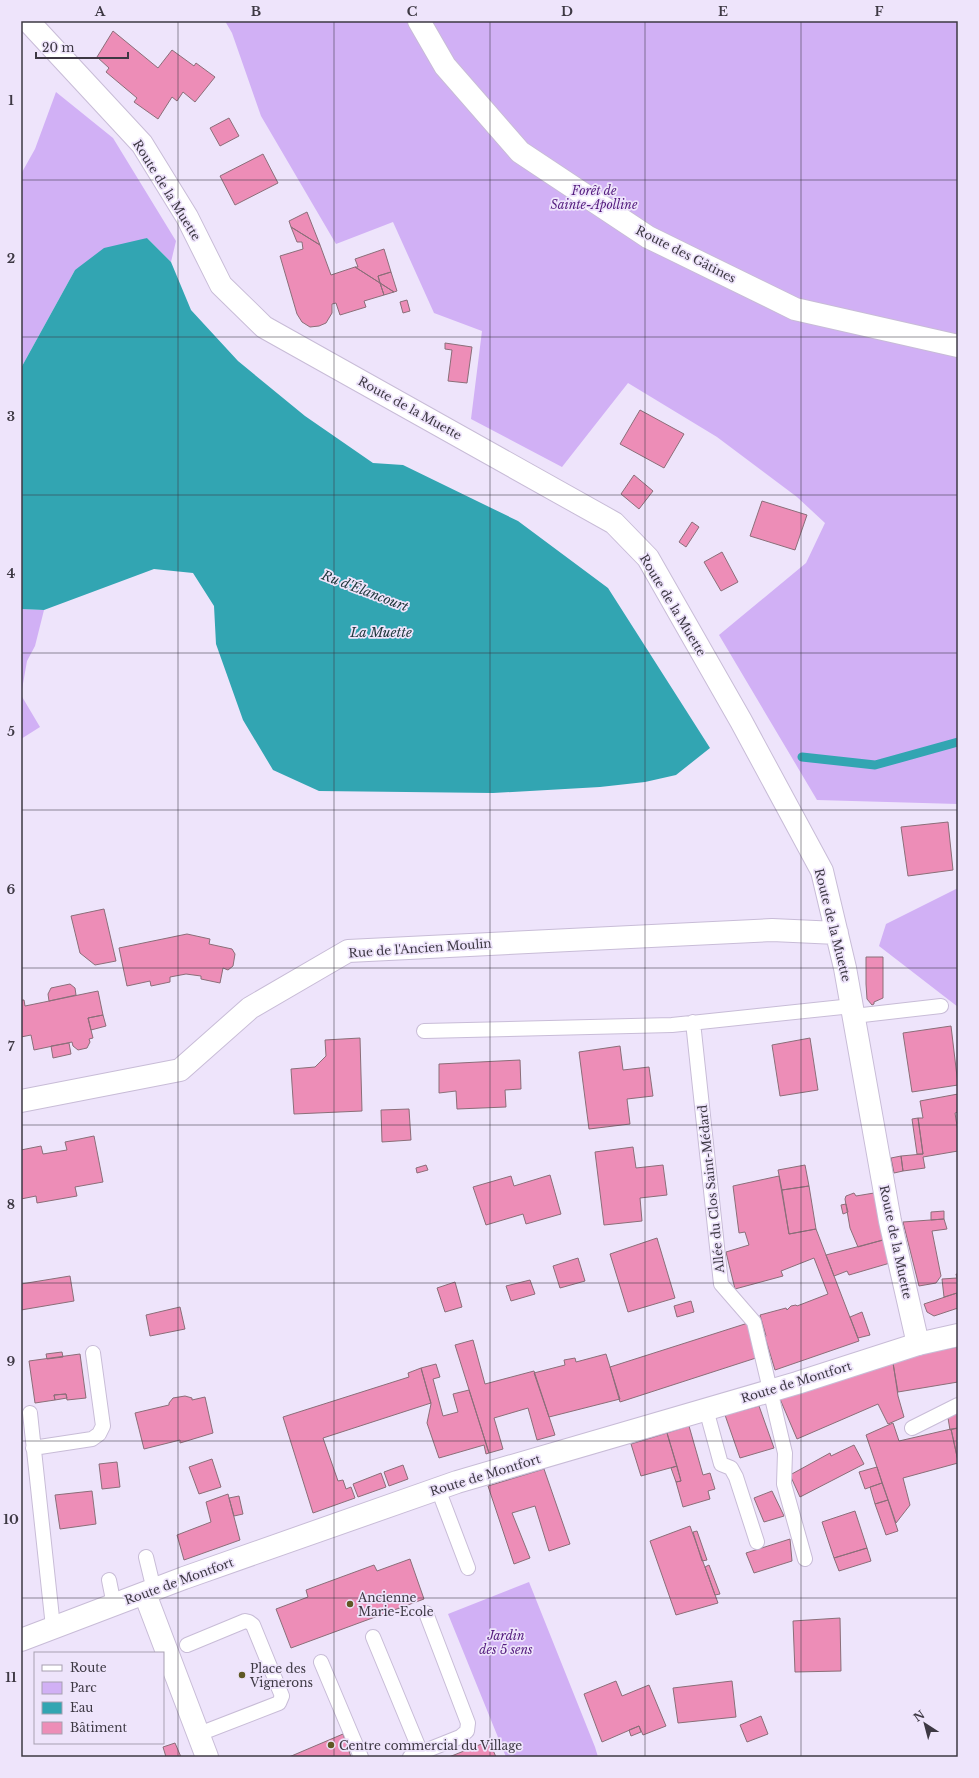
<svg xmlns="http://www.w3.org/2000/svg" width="979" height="1778" viewBox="0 0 979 1778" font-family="'Libre Baskerville',serif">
  <rect width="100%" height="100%" fill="#eee4fb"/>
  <path fill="#d1b0f5" d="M225,21H958V804L817,800L719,635L806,563L825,523L797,497L717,437L628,383L562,467L471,419L482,331L434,313L393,222L336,244L261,116L232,33Z
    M56,92L113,138L176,241L171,262L147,238L75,270L21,368V174L35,149Z
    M21,609L44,610L35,646L27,661L21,695L40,727L21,739Z
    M958,888V1007L879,946L886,924Z
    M529,1582L595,1747L598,1757H506L448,1614Z"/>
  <path fill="#32a5b2" d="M147,238L171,262L191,310L238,361L305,416L373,463L403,465L518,521L608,588L710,748L676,775L645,782L600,787L493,793L319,791L273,770L243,720L216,644L214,606L193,573L154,569L44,610L21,609V368L75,270L104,248Z"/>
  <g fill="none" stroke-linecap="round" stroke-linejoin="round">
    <path stroke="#32a5b2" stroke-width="9" d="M802,757L875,765L958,742"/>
  </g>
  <path fill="#ed8db7" stroke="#8b6e79" d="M113,31L158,68L172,50L194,66L196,63L215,77L195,102L183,92L177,101L172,97L158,119L134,102L137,98L106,72L109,68L97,57Z
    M229,118L239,136L220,146L210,128Z
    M263,154L278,183L235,205L220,176Z
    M307,212L320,245L291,227L289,221Z
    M291,227L320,245L331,275L355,267L380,283L384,295L364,301L366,307L340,315L336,303L332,304V313L326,323L319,326L310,327L302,322L297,314L280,256L303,249L302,242H297Z
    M384,249L391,272L378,276L380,283L355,267H358L355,259Z
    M391,272L397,291L394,292L380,283L378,276Z
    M380,283L394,292L384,295Z
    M407,300L410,311L403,313L400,302Z
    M445,343L472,347L467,383L448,381L452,350L445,349Z
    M640,410L684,434L664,468L620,444Z
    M634,475L653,491L639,509L621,494Z
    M762,501L807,515L795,550L750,536Z
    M692,522L699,527L686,547L679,542Z
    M722,552L738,582L721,591L704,562Z
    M948,822L953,870L908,876L901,827Z
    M104,909L116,961L95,965L80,953L71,916Z
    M187,934L210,939L209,944L232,949L235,954L233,966L228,970L223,968L220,983L201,979V976L186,974L170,977V982L151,986L150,981L127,986L119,948Z
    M866,957H883V998L874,1002V1004L872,1005L867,999L866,984Z
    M70,984L75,988L76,995L49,1001L48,994L51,988Z
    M98,991L103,1015L88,1018L93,1038L89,1039L90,1042L87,1048L78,1050L73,1046L72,1042L34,1050L31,1035L21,1037V1000H24L25,1006Z
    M103,1015L106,1026L91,1030L88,1018Z
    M951,1026L958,1085L912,1092L903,1033Z
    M360,1038L362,1111L294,1114L291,1069L315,1067L326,1056L325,1040Z
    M810,1038L818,1090L780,1096L772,1045Z
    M69,1043L71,1054L53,1058L51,1046Z
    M620,1046L623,1070L649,1067L653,1096L627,1099L630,1124L589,1129L579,1052Z
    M520,1060L521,1089L505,1090L506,1107L457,1109L456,1091L439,1093V1064Z
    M958,1094V1112L955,1113L958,1132V1151L923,1157L925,1168L903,1171L901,1156L923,1154L918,1118H923L920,1101Z
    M409,1109L411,1140L382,1142L381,1110Z
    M918,1118L923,1154H917L912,1119Z
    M94,1136L103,1182L75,1187L77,1196L37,1203L36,1196L21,1199V1150L41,1146L43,1154L67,1150L65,1142Z
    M633,1147L636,1168L663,1165L667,1195L640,1198L642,1221L604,1225L595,1152Z
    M901,1156L903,1171L894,1173L891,1158Z
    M426,1165L428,1170L417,1173L416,1168Z
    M805,1165L809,1186L782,1190L778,1170Z
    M550,1175L561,1214L526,1224L523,1214L486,1225L473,1187L511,1176L514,1186Z
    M779,1176L789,1234L816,1229L859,1341L775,1370L765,1337L766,1336L760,1315L786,1308L787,1310L791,1306L796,1305L797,1306L828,1294L814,1258L781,1271L783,1276L735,1289L726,1252L749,1245L745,1232L739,1233L733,1186Z
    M809,1186L816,1229L789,1234L782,1190Z
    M854,1193L856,1196L874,1193L883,1240L858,1247L850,1228L845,1199L846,1196Z
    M846,1204L848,1212L843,1214L841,1205Z
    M944,1211V1219L931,1220V1212Z
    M944,1219L947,1229L932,1231L941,1276L936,1283L919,1286L903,1222Z
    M657,1238L675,1298L628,1312L610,1254Z
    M883,1240L890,1263L849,1275L847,1271L834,1276L826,1255Z
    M578,1258L585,1281L560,1288L553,1266Z
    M956,1274H958V1303L957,1293L944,1297L942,1279L957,1278Z
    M70,1276L74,1301L21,1310V1284Z
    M530,1280L535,1294L511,1301L506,1286Z
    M455,1282L462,1307L445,1312L437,1288Z
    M957,1293L958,1308L934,1316L927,1312L924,1304Z
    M691,1301L694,1312L677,1317L674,1306Z
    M180,1307L185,1329L150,1336L146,1315Z
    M862,1312L870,1335L858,1338L850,1317Z
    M748,1323L759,1357L620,1402L610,1367Z
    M473,1340L485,1384L534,1371L555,1435L537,1440L528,1408L494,1418L503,1449L489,1453L455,1345Z
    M958,1347V1382L898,1392L892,1358Z
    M62,1352L63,1357L47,1359L46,1354Z
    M80,1354L86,1398L67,1400L66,1394L54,1395L55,1400L35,1403L29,1361Z
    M606,1354L620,1399L549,1417L534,1373L565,1365L564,1360L575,1358L576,1362Z
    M893,1362L898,1396L904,1417L888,1424L878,1404L797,1439L780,1399Z
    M436,1364L440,1377L433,1379L443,1416L458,1412L453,1394L469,1390L489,1453L486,1454L484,1445L439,1458L427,1423L431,1404L421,1368Z
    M421,1368L431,1403L323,1438L338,1481L343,1480L346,1489L351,1487L355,1498L313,1513L283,1417L409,1377L408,1373Z
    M66,1394L67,1398L55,1400L54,1395Z
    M185,1396L192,1398V1400L205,1397L213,1433L180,1443V1440L144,1449L135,1413L169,1405V1403L173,1398Z
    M759,1406L774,1448L740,1458L725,1415Z
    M958,1411V1428L950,1430L947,1412Z
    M893,1423L899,1441L951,1429L958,1461V1463L903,1478L910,1505L896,1523L866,1435Z
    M689,1426L703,1475L710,1473L715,1489L708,1491L710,1499L683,1507L676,1482L681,1481L667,1433Z
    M958,1428V1461L951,1429Z
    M667,1433L677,1466L641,1476L631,1444Z
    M854,1445L864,1464L800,1497L790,1475L830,1453L831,1456Z
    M212,1459L221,1487L199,1494L189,1467Z
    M117,1462L120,1487L102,1489L99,1464Z
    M403,1465L408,1479L389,1486L384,1472Z
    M677,1466L681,1481L676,1482L671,1468Z
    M877,1467L882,1483L865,1489L859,1472Z
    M544,1469L570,1544L549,1551L535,1506L512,1513L530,1558L514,1564L488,1486Z
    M381,1473L386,1487L358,1497L353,1484Z
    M882,1483L888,1500L875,1504L870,1487Z
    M92,1491L96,1524L60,1529L55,1495Z
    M772,1491L784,1516L764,1522L754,1498Z
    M228,1494L240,1540L184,1560L177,1535L211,1522L206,1502Z
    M239,1496L243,1514L234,1516L229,1498Z
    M888,1500L898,1531L886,1535L875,1504Z
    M855,1511L867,1548L834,1558L822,1522Z
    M690,1526L718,1603L676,1615L650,1541Z
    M697,1531L707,1560L702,1561L693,1532Z
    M790,1539L792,1561L754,1573L746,1553Z
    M867,1548L871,1561L839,1571L834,1558Z
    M410,1559L424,1599L291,1648L276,1609L308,1597L306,1590L374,1565L377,1571Z
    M709,1565L720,1594L715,1595L705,1567Z
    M840,1618L841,1671L795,1672L793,1621Z
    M616,1681L622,1696L649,1685L666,1726L643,1735L639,1726L602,1742L584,1694Z
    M732,1681L736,1717L678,1723L673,1688Z
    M761,1716L768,1734L747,1742L740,1725Z
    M639,1726L641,1732L631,1736L629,1730Z
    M343,1734L351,1757H289Z
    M489,1741L496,1757H449Z
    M175,1743L181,1757H166L163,1747Z"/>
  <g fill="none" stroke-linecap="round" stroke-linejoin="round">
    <g stroke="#c8bcd7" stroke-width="16">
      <path id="lane" d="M854,1016L941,1006
        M693,1022L721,1284L754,1322L785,1453L784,1484L805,1559
        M424,1031L672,1025L852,1006
        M706,1409L721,1464L731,1468L736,1477L757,1542
        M30,1413L53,1627
        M912,1428L958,1405
        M33,1448L92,1439L99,1434L103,1426L93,1353
        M438,1489L468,1568
        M146,1557L154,1590
        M109,1580L114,1605
        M373,1637L421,1753
        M187,1645L245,1621L249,1622L253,1625L282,1696L279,1703L199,1734
        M321,1662L361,1757
        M410,1757L460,1737L467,1731L468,1723L426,1613"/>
    </g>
    <g stroke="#c8bcd7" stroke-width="24">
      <path id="street" d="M28,21L142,144L187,217L221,285L264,327L614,523L648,558L741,721L822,871L845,968L890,1221L918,1344
        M21,1101L180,1070L250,1008L348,951L772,930L837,933
        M145,1594L207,1757"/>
    </g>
    <g stroke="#c8bcd7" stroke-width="24">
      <path id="secondary" d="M419,21L445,66L520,152L648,237L795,309L958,346
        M21,1640L184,1578L457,1482L797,1383L918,1344L958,1335"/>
    </g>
    <use href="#lane" stroke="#fff" stroke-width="14"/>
    <use href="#street" stroke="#fff" stroke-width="22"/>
    <use href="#secondary" stroke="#fff" stroke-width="22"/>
  </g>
  <path fill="none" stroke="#3d3843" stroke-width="1" stroke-opacity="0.55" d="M178,21V1757M334,21V1757M490,21V1757M645,21V1757M801,21V1757M21,180H958M21,337H958M21,495H958M21,653H958M21,810H958M21,968H958M21,1125H958M21,1283H958M21,1441H958M21,1598H958"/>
  <g fill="#5f5824" stroke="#eee4fb" stroke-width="1.5">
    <circle cx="350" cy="1604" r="4"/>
    <circle cx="242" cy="1675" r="4"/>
    <circle cx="331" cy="1745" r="4"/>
  </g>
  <g text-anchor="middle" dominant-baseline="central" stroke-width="3.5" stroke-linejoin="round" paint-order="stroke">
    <g font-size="12" fill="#3d3843" stroke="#eee4fb">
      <text transform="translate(167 190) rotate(58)">Route de la Muette</text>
      <text transform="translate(686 254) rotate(27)">Route des Gâtines</text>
      <text transform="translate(410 408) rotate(29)">Route de la Muette</text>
      <text transform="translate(673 605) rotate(59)">Route de la Muette</text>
      <text transform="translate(833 925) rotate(76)">Route de la Muette</text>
      <text transform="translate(420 948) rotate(-4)">Rue de l'Ancien Moulin</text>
      <text transform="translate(711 1189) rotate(-96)">Allée du Clos Saint-Médard</text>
      <text transform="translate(896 1242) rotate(78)">Route de la Muette</text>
      <text transform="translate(796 1382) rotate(-17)">Route de Montfort</text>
      <text transform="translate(485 1475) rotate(-17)">Route de Montfort</text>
      <text transform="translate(179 1581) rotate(-20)">Route de Montfort</text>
    </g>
    <g font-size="12" font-style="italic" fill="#531b7d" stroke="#eee4fb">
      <text x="594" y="190">Forêt de<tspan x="594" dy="14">Sainte-Apolline</tspan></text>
      <text x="506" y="1635">Jardin<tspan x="506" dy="14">des 5 sens</tspan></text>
    </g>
    <g font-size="12" fill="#3d3843" stroke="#eee4fb" text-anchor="start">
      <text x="358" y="1597">Ancienne<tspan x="358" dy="14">Marie-Ecole</tspan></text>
      <text x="250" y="1668">Place des<tspan x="250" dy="14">Vignerons</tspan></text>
      <text x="339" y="1745">Centre commercial du Village</text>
    </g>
    <g font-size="13" font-style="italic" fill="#223a3e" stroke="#eee4fb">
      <text transform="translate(365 591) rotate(21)">Ru d'Élancourt</text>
      <text x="381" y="632">La Muette</text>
    </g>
  </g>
  <rect width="979" height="1778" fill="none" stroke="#eee4fb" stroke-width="44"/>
  <rect x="34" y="1652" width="130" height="92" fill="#eee4fb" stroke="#a79fb1"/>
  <rect x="42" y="1665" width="20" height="6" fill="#ffffff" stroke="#a79fb1"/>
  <text x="70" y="1672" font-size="12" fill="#3d3843">Route</text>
  <rect x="42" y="1682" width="20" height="12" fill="#d1b0f5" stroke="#a79fb1"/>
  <text x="70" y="1692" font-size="12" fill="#3d3843">Parc</text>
  <rect x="42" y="1702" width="20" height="12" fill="#32a5b2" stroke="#a79fb1"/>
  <text x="70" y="1712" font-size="12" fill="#3d3843">Eau</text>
  <rect x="42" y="1722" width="20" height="12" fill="#ed8db7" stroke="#a79fb1"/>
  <text x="70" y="1732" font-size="12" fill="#3d3843">Bâtiment</text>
  <g transform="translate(925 1724) rotate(324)" stroke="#eee4fb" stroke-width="3" paint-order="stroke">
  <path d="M0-3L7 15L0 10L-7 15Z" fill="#3d3843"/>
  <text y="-6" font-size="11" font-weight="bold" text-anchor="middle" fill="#3d3843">N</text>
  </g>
  <path d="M36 52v6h92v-6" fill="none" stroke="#3d3843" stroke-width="2"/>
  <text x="42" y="52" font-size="12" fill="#3d3843" stroke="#eee4fb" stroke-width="3" paint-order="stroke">20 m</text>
  <rect x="22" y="22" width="935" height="1734" fill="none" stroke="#3d3843" stroke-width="1.5"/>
  <g font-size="13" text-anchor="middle" font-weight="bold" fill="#3d3843">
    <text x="100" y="16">A</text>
    <text x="256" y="16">B</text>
    <text x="412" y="16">C</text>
    <text x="567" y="16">D</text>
    <text x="723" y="16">E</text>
    <text x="879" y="16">F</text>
    <text x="11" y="105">1</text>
    <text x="11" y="263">2</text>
    <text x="11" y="421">3</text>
    <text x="11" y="578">4</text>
    <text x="11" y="736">5</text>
    <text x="11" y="894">6</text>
    <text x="11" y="1051">7</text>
    <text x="11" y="1209">8</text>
    <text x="11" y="1366">9</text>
    <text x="11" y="1524">10</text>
    <text x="11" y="1682">11</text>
  </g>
</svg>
